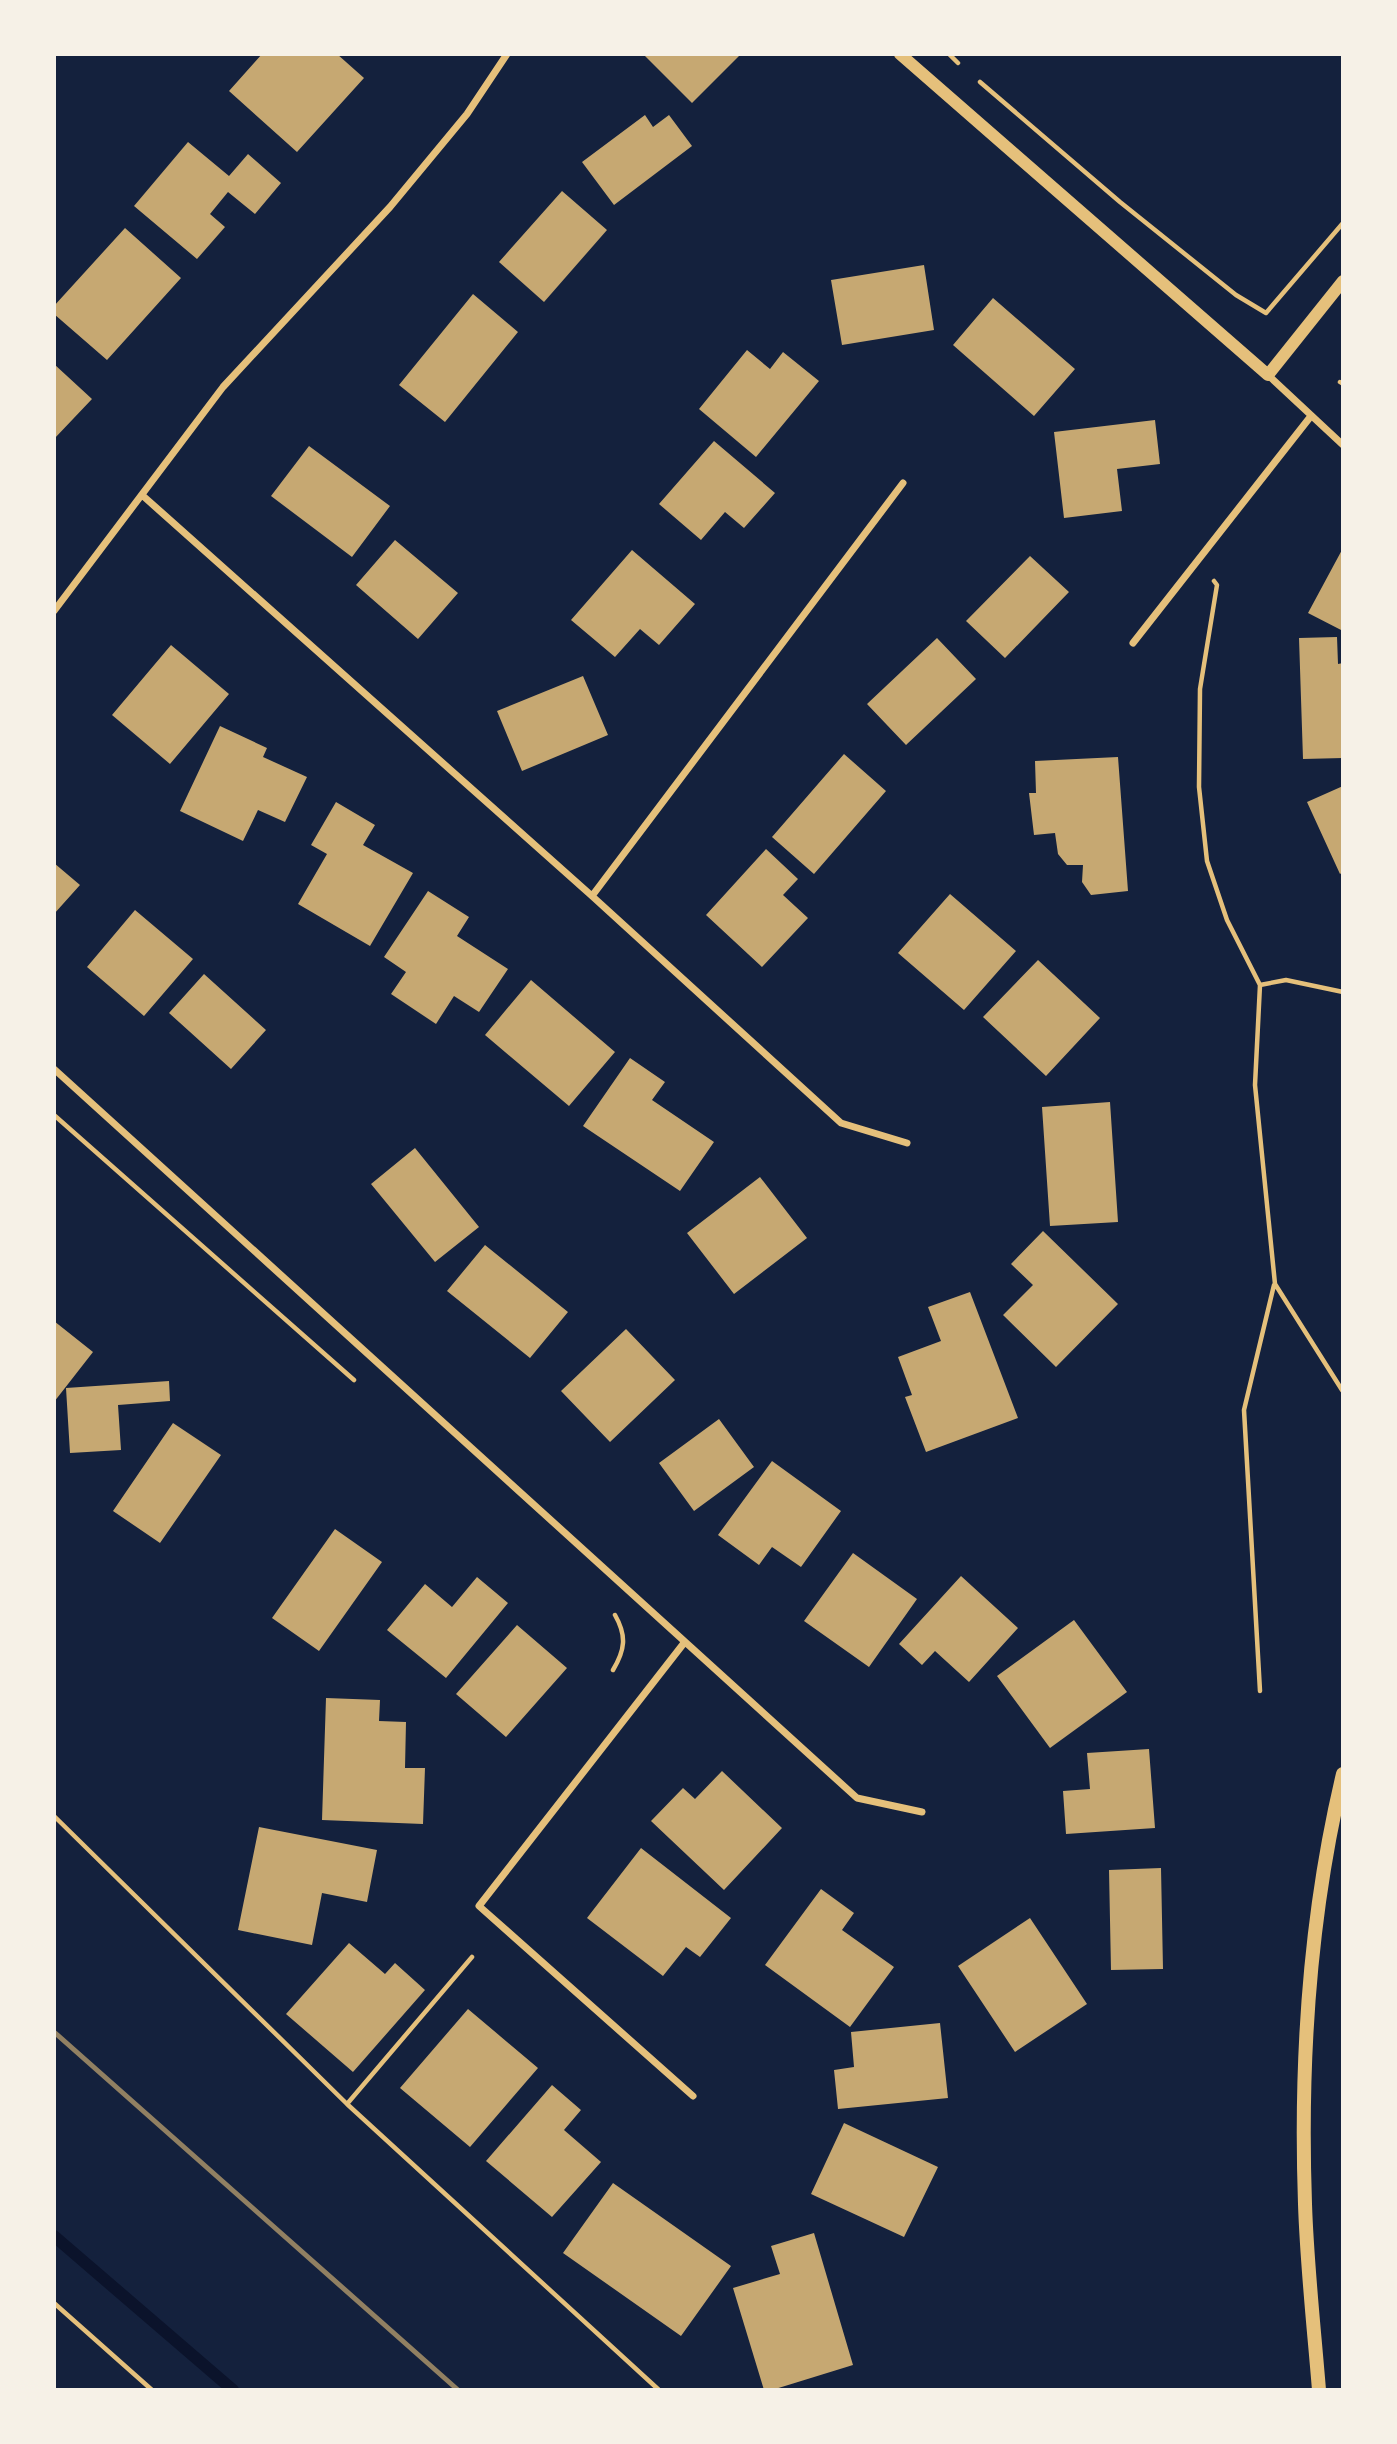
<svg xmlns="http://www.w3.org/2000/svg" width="1397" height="2444" viewBox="0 0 1397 2444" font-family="Ubuntu,sans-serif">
  <rect width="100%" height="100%" fill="#14213d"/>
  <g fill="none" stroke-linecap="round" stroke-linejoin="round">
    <path stroke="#0b132b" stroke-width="12" d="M54,2236L233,2390"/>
  </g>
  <path fill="#c6a872" d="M262,54H337L364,78L297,152L229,91Z
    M643,54H741L692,103Z
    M645,115L653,127L669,115L692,146L614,205L582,162Z
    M188,142L229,176L248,154L281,183L255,214L228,192L210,214L225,227L197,259L134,206Z
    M562,191L607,230L544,302L499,262Z
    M125,228L181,278L107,360L54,314V306Z
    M924,265L934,330L842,345L831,280Z
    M473,294L518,332L445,422L399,385Z
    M993,298L1075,369L1034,416L953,345Z
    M747,350L770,369L783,352L819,381L756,457L699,409Z
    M54,364L92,399L54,439Z
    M1155,420L1160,464L1117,469L1122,511L1064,518L1054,432Z
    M714,441L775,493L744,528L725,512L701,540L659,504Z
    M309,446L390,506L352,557L271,496Z
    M395,540L458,593L418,639L356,585Z
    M1343,548V631L1308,613Z
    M632,550L695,604L659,645L640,629L615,657L571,620Z
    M1030,556L1069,592L1005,658L966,621Z
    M1337,637L1338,664L1343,663V758L1303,759L1299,638Z
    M937,638L976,679L906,745L867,704Z
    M171,645L229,694L170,764L112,715Z
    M583,676L608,735L522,771L497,711Z
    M220,726L267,748L263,757L307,777L285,822L258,810L243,841L180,811Z
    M844,754L886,791L814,874L772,837Z
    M1118,757L1128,891L1091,895L1082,882L1083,865H1067L1058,854L1055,833L1034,835L1029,793H1036L1035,761Z
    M1343,786V872L1340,874L1307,802Z
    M336,802L375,825L363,845L413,873L370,946L298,904L327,854L311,845Z
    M766,849L798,879L783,895L808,918L762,967L706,915Z
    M54,863L80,885L54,914Z
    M428,891L469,917L457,936L508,969L479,1012L454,996L436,1024L391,994L406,972L384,957Z
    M950,894L1016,951L964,1010L898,953Z
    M135,910L193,959L144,1016L87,967Z
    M1038,960L1100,1018L1046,1076L983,1017Z
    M204,974L266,1030L231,1069L169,1013Z
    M531,980L615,1052L569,1106L485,1035Z
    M630,1058L665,1082L652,1100L714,1142L680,1191L583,1126Z
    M1110,1102L1118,1222L1050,1226L1042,1107Z
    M415,1148L479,1227L435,1262L371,1184Z
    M760,1177L807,1238L734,1294L687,1233Z
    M1043,1231L1118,1304L1056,1367L1003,1315L1033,1285L1011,1264Z
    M485,1245L568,1312L530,1358L447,1291Z
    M970,1292L1018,1418L926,1452L905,1397L912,1395L898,1357L941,1341L928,1307Z
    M54,1321L93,1352L54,1402Z
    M626,1329L675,1380L610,1442L561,1391Z
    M169,1381L170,1401L118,1405L121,1450L70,1453L66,1388Z
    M719,1419L754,1467L694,1511L659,1463Z
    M173,1423L221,1455L160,1543L113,1511Z
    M772,1461L841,1511L801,1567L772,1547L759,1565L718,1535Z
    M335,1529L382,1562L319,1651L272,1618Z
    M853,1553L917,1599L869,1667L804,1621Z
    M961,1576L1018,1628L969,1682L935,1651L922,1665L899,1644Z
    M477,1577L508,1603L446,1678L387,1630L425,1584L452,1607Z
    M1074,1620L1127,1692L1050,1748L997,1676Z
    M517,1625L567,1668L506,1737L456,1694Z
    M326,1698L380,1700L379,1721L406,1722L405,1768H425L423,1824L322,1820Z
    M1149,1749L1155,1828L1066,1834L1063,1791L1090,1789L1087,1753Z
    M722,1771L782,1828L724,1890L651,1821L683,1788L695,1799Z
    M259,1827L377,1850L367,1902L322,1893L312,1945L238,1930Z
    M641,1848L731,1918L700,1957L686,1947L663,1976L587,1918Z
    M1161,1868L1163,1969L1111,1970L1109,1870Z
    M821,1889L854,1913L842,1930L894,1967L850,2027L765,1965Z
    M1030,1918L1087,2004L1015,2052L958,1966Z
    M349,1943L385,1974L395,1963L425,1990L353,2072L286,2014Z
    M468,2009L538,2068L470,2147L400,2088Z
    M940,2023L948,2098L838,2109L834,2070L854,2067L851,2032Z
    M552,2085L581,2110L564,2130L601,2162L552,2217L486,2161Z
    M844,2123L938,2167L904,2237L811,2194Z
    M613,2183L731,2266L681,2336L563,2253Z
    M814,2233L853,2365L772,2390H764L733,2288L780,2274L771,2246Z"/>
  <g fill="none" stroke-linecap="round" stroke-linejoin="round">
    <path stroke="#e5c07b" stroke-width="4.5" d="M949,54L958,63
      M980,82L1120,202L1236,295L1266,313L1343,223
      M1340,382L1343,384
      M1214,581L1217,585L1200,689L1199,787L1207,861L1227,920L1260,985L1286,980L1343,992
      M1260,985L1255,1085L1275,1284L1342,1390
      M54,1115L354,1380
      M613,1670C625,1650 627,1636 615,1615
      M1260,1691L1244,1410L1274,1285
      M54,1816L347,2104L659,2390
      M347,2104L472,1957
      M54,2303L152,2390"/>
    <path stroke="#e5c07b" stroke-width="7" d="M1268,375L1343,445
      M142,495L592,896L841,1123L907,1143
      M54,611L223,387L390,207L467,114L507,54
      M1133,643L1311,416
      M592,896L903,483
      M54,1069L857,1798L922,1812
      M684,1643L479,1906L693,2096"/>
    <path stroke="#e5c07b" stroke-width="12" d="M900,54L1268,375L1343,281"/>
    <path stroke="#e5c07b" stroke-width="14" d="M1319,2390C1314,2328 1307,2266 1305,2204C1300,2062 1310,1912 1343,1774"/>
    <path stroke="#918062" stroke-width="5" d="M54,2032L458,2390"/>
  </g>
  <rect width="1397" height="2444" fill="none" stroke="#f6f1e7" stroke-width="112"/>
</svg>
